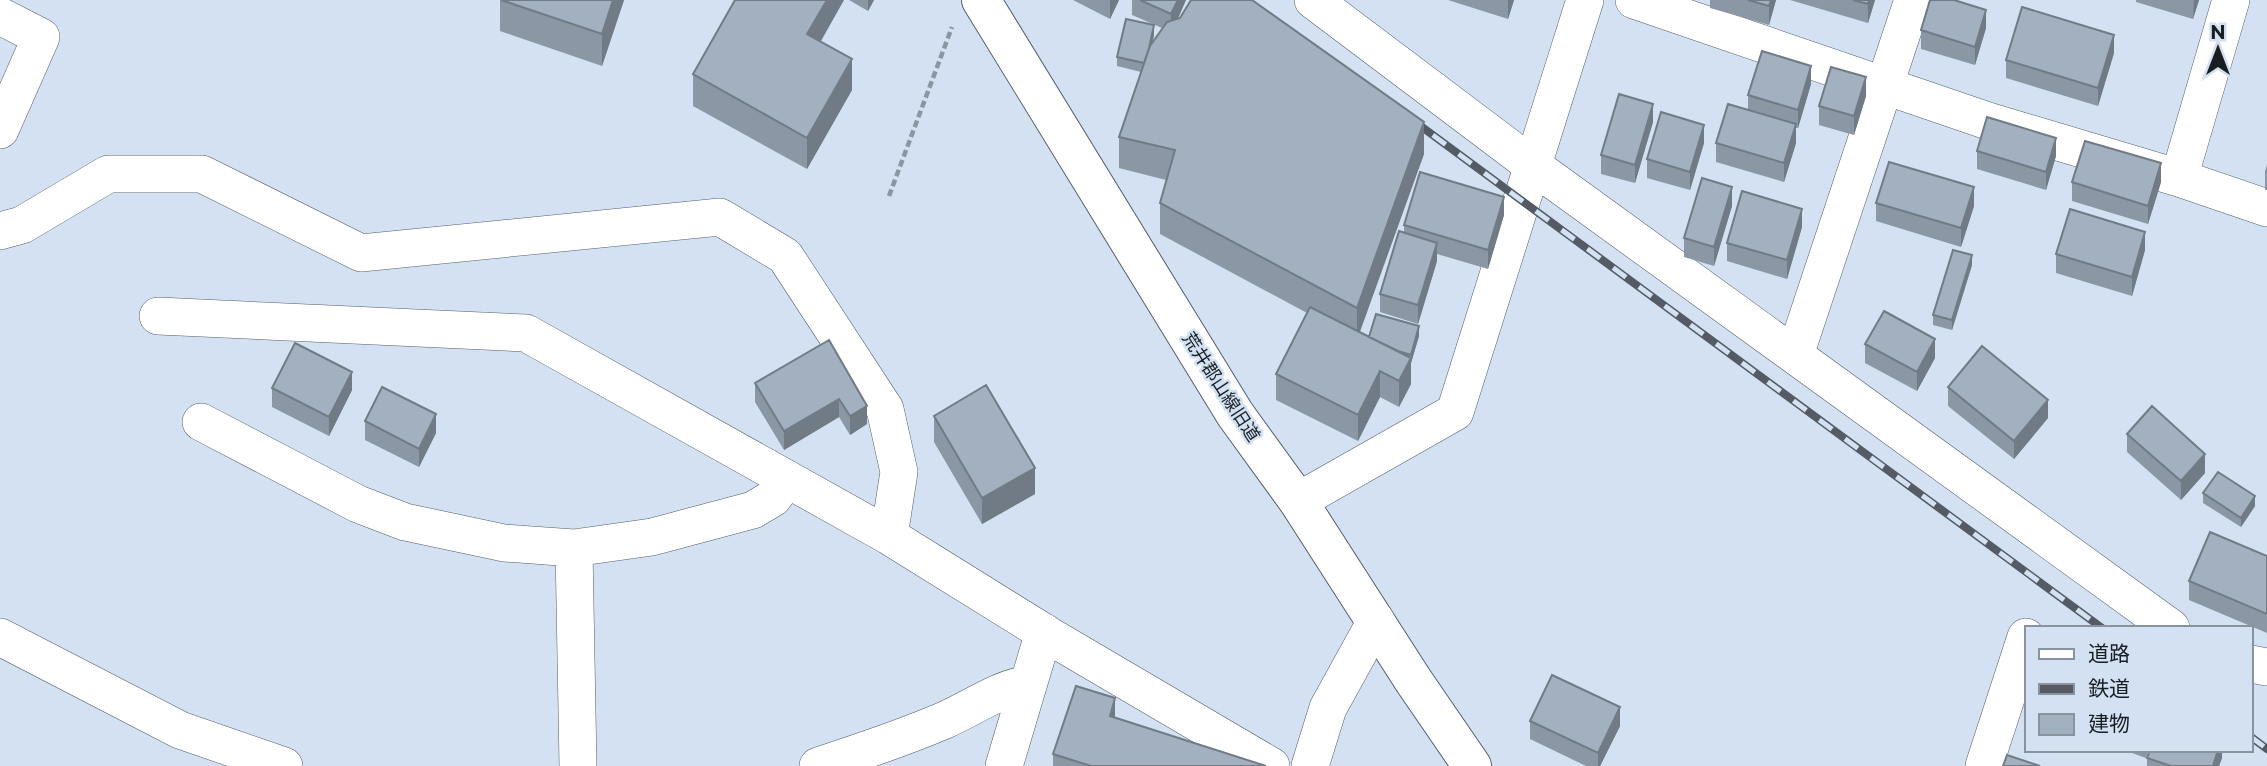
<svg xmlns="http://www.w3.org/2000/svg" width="2267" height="766" viewBox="0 0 2267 766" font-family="Montserrat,'Noto Sans JP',sans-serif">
  <rect width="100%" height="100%" fill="#d3e1f2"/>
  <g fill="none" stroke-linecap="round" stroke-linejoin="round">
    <g stroke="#535f6d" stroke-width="38">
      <path id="minor" d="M1313,0L1532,165L2171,628
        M1634,0L1988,121L2179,178L2267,208
        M0,16L41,37L0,130
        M2179,178L2231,0
        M0,231L22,225L108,174H202L361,253L720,217L785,256L885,409L899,472L889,536
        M158,316L526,333L889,536L1053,638L1271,766
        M1795,355L1913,0
        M201,422L358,504L405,522L504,543L574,548L652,537L753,510L773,498L787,479
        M1298,501L1455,412L1585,0
        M574,548L578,766
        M0,637L180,730L284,766
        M2251,664L2267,667
        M818,766C861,752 903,738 945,720C972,708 998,689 1028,684
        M1004,766L1044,632
        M1310,766L1328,708L1376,621
        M1984,766L2026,637"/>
    </g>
    <g stroke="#535f6d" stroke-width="40">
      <path id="tertiary" d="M981,0L1235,414L1298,501L1413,680L1472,766"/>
    </g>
    <path stroke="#8c96a3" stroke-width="4.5" stroke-dasharray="7 3.5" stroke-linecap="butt" d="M889,196L952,27"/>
    <use href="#minor" stroke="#fff" stroke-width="37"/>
    <use href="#tertiary" stroke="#fff" stroke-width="38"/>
    <g stroke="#545b65" stroke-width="8">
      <path id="rail" d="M1407,116L2102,628
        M2251,737L2267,749"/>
    </g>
    <use href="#rail" stroke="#d3e1f2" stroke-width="5" stroke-dasharray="16" stroke-linecap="butt"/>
  </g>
  <path fill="#8b97a5" d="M500,0H624L602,66L500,31Z
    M849,0H874L868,11Z
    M1073,0H1119L1110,19Z
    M1132,0H1186L1178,19L1424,154L1359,332L1369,337L1419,336L1411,363V384L1399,407L1380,397L1358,441L1276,400V374L1307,313L1160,234V203L1166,180L1119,168V137L1141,72L1117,66V57L1154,35L1153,42L1162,28L1132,15Z
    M1448,0H1514L1508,19Z
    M1710,0H1776L1769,25L1710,8Z
    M1790,0H1875L1868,23Z
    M2136,0H2199L2193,19L2136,2Z
    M1986,28L1975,65L1921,49V30Z
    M821,42L852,90L807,169L693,106V74Z
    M2114,53L2098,106L2006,78V60Z
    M1811,84L1798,128H1796V143L1784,182L1716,162V143L1748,110V95Z
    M1866,96L1854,135L1819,125V106Z
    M1653,122L1635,183L1601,174V155Z
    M1704,143L1690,190L1647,178V159Z
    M1977,151L2056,156L2046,190L1977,169Z
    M2267,165V190H2265V171Z
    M2072,182H2161L2148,224L2072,201Z
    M1876,203L1974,206L1961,247L1876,221Z
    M1732,206L1714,266L1684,257V238Z
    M1504,215L1488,269L1437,254V261L1418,324L1380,312V294L1404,233V225Z
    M1802,227L1787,279L1727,261V243Z
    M2145,250L2132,296L2056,273V254Z
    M1972,265L1952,330L1933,325V315Z
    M829,340L867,424L850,435L839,417L784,450L755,402V383Z
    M1865,344L1935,358L1917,391L1865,363Z
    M1948,387L2048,418L2014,459L1948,406Z
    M272,388L352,390L329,436L272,407Z
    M934,416L1035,494L982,524L934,442Z
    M365,421L436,433L419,467L365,440Z
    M2127,434L2205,473L2181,500L2127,452Z
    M2203,493L2255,506L2241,527L2203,503Z
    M2267,556V633L2189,600V581Z
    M1115,718L1266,766H1053V754Z
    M1530,721L1620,726L1600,766H1586L1530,739Z
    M2124,750H2148L2146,758Z
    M2222,750V758L2219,766H2147V758Z"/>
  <path fill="#717b86" d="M613,0H624L602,66V34Z
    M827,0H844L807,66V34Z
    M868,0H874L868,11Z
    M1110,0H1119L1110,19Z
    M1178,0H1186L1171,33V14Z
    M1508,0H1514L1508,19Z
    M1771,0H1776L1769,25V6Z
    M1869,0H1875L1868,23V4Z
    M2194,0H2199L2193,19Z
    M1986,10V28L1975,65V47Z
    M1154,25V35L1145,73V63Z
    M2114,35V53L2098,106V88Z
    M852,59V90L807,169V138Z
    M1811,66V84L1798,128V110Z
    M1866,77V96L1854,135V116Z
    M1653,104V122L1635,183V165Z
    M1424,122V154L1357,340V308Z
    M1796,124V143L1784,182V163Z
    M1704,125V143L1690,190V172Z
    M2056,138V156L2046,190V172Z
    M2161,163V182L2148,224V206Z
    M1732,187V206L1714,266V247Z
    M1974,187V206L1961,247V228Z
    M1504,197V215L1488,269V250Z
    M1802,209V227L1787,279V260Z
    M2145,232V250L2132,296V277Z
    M1437,243V261L1418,324V305Z
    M1972,255V265L1952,330V320Z
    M1419,326V336L1411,363V384L1399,407V381L1411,359V355Z
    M1935,339V358L1917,391V372Z
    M1380,371V397L1358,441V415Z
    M352,372V390L329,436V417Z
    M839,399V417L784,450V431Z
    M2048,400V418L2014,459V441Z
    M867,406V424L850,435V416Z
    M436,414V433L419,467V449Z
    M2205,454V473L2181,500V481Z
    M1035,468V494L982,524V498Z
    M2255,496V506L2241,527V518Z
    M1115,698V724L1110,716Z
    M1620,707V726L1600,766H1598V753Z
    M2218,750H2222V758L2219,766H2213Z"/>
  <path fill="#a2b0c0" stroke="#717b86" stroke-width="2" d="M501,0H613L602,34Z
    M735,0H827L807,34L852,59L807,138L693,74Z
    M1140,0H1178L1171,14Z
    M1191,0H1252L1424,122L1357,308L1160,203L1175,150L1119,137L1150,46L1167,22L1180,18Z
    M1748,0H1771L1769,6Z
    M1853,0H1869L1868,4Z
    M1930,0H1954L1986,10L1975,47L1921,30Z
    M2022,7L2114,35L2098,88L2006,60Z
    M1126,19L1154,25L1149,48L1144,63L1117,57Z
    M1762,51L1811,66L1798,110L1748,95Z
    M1831,67L1866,77L1854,116L1819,106Z
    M1619,94L1653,104L1635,165L1601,155Z
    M1728,104L1796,124L1784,163L1716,143Z
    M1661,112L1704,125L1690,172L1647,159Z
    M1987,117L2056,138L2046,172L1977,151Z
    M2085,141L2161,163L2148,206L2072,182Z
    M1889,162L1974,187L1961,228L1876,203Z
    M1420,172L1504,197L1488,250L1404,225Z
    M1702,178L1732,187L1714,247L1684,238Z
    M1742,191L1802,209L1787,260L1727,243Z
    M2070,209L2145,232L2132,277L2056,254Z
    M1399,231L1437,243L1418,305L1380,294Z
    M1953,250L1972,255L1952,320L1933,315Z
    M1310,307L1411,358L1399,381L1380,371L1358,415L1276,374Z
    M1884,311L1935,339L1917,372L1865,344Z
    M1376,314L1419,326L1411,355L1398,351L1369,337Z
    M829,340L867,406L850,416L839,399L784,431L755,383Z
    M295,343L352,372L329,417L272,388Z
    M1982,346L2048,400L2014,441L1948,387Z
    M986,385L1035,468L982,498L934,416Z
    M382,387L436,414L419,449L365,421Z
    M2152,406L2205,454L2181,481L2127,434Z
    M2218,472L2255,496L2241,518L2203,493Z
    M2210,532L2267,556V614L2189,581Z
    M1552,675L1620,707L1598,753L1530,721Z
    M1076,686L1115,698L1110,716L1266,766H1091L1053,754Z
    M2150,750H2218L2213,766H2171L2147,758Z
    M2007,755L2040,766H2003Z"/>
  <g text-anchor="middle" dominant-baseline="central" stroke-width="5" stroke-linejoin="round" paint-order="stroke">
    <g font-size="18" fill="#191e24" stroke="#d3e1f2">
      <text transform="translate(1221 387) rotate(57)">荒井郡山線旧道</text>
    </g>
  </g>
  <rect x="2025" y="626" width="228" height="126" fill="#d3e1f2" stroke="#8993a0" stroke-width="2"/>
  <rect x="2039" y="649" width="35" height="10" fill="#ffffff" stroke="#8993a0" stroke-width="2"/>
  <text x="2088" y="661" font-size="21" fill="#191e24">道路</text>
  <rect x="2039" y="684" width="35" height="10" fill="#545b65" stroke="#8993a0" stroke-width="2"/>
  <text x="2088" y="696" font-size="21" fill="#191e24">鉄道</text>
  <rect x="2039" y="714" width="35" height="21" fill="#a2b0c0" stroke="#8993a0" stroke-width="2"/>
  <text x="2088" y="731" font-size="21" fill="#191e24">建物</text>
  <g transform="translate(2218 49)" stroke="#d3e1f2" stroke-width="5" paint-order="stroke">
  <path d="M0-5L12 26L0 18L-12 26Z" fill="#191e24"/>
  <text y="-10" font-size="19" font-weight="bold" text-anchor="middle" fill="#191e24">N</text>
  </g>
</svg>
